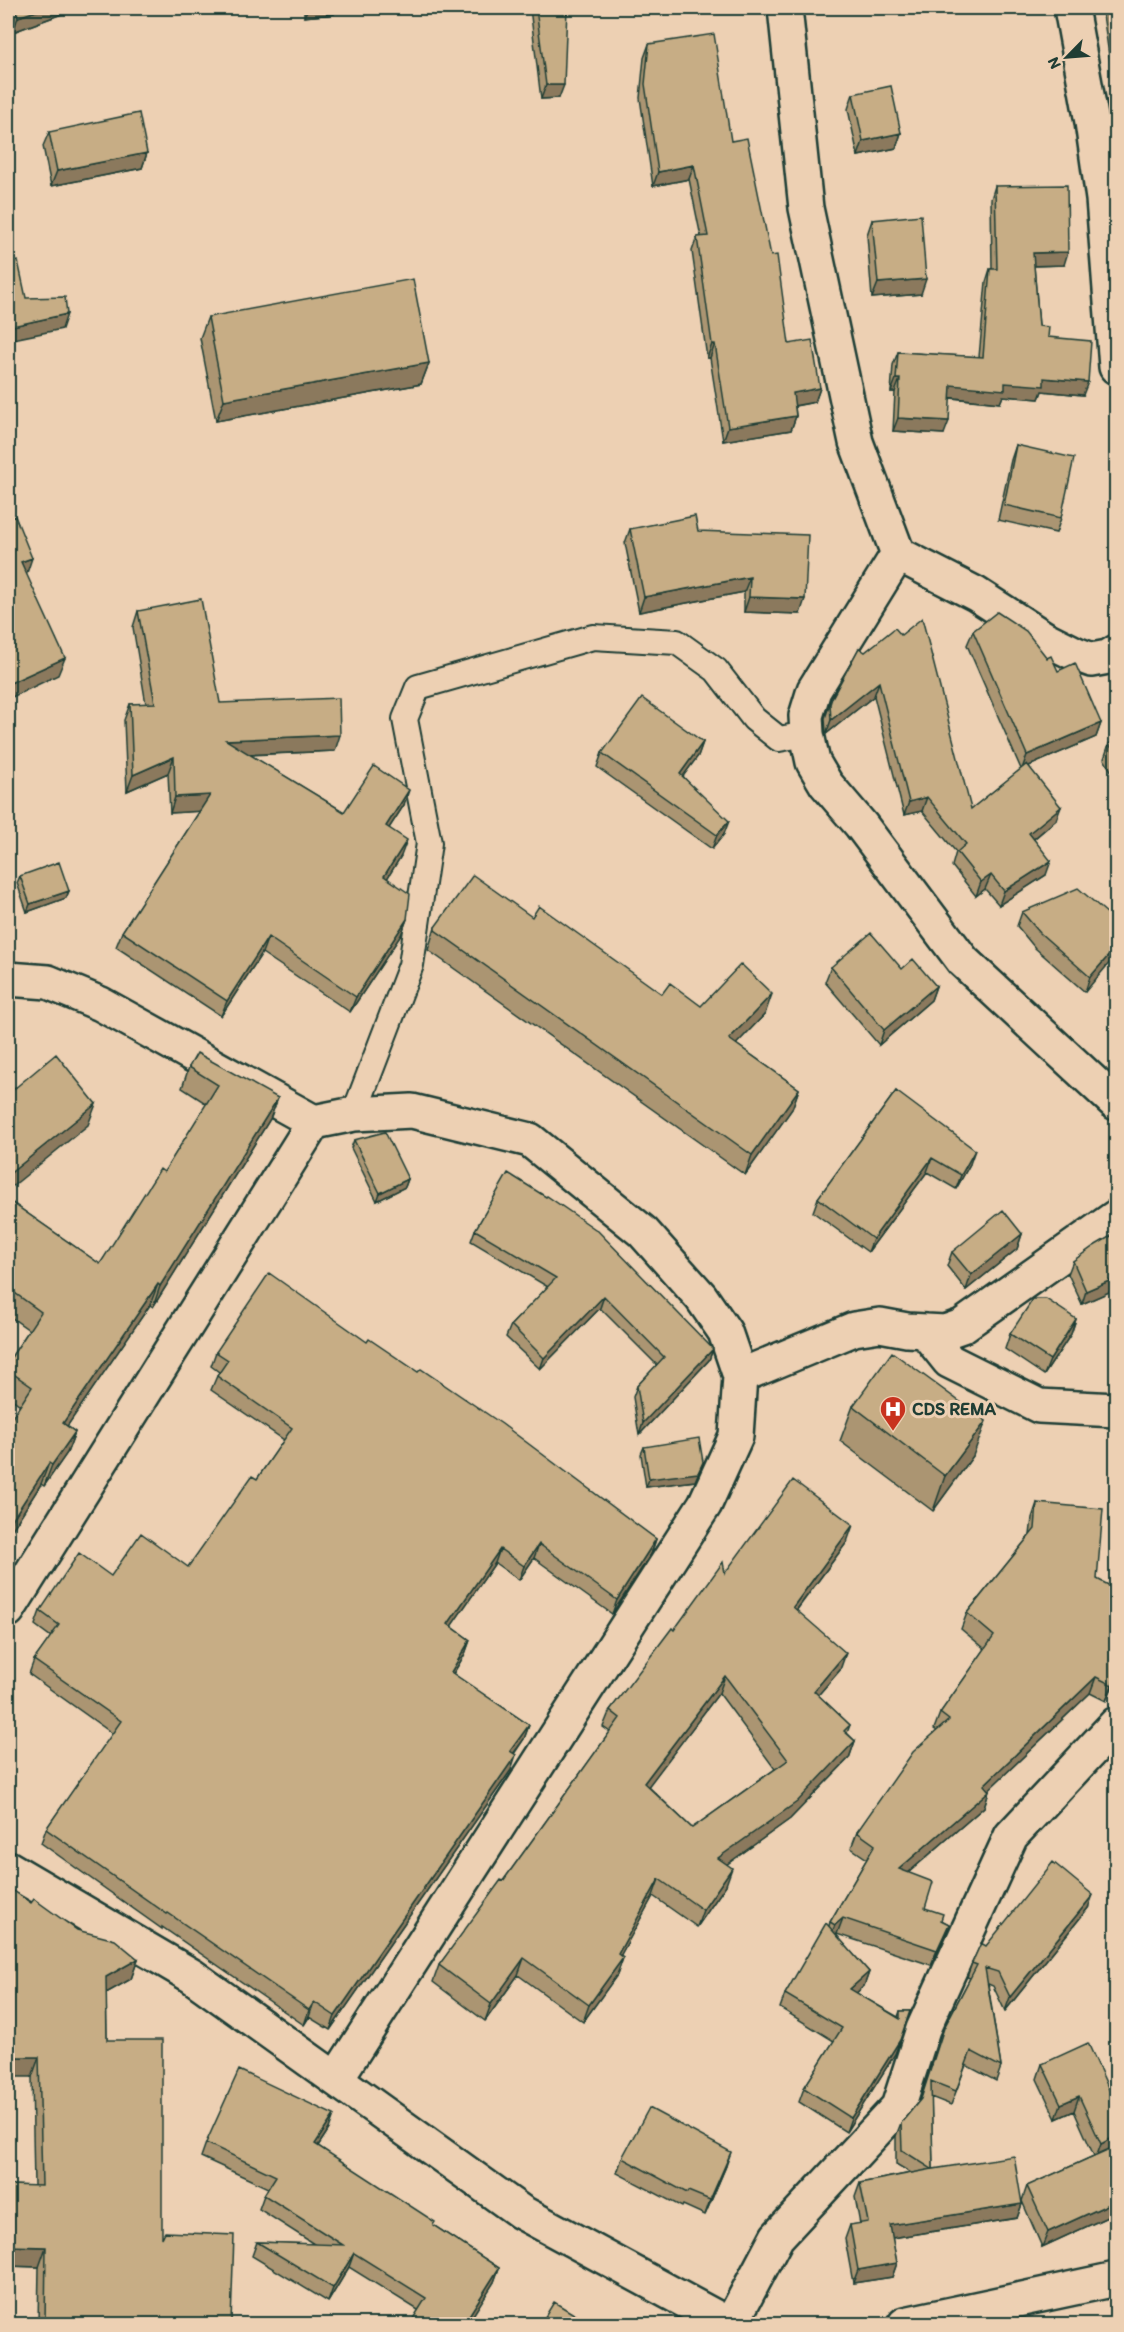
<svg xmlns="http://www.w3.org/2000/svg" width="1124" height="2332" viewBox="0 0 1124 2332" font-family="Itim,sans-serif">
  <rect width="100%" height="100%" fill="#edd0b3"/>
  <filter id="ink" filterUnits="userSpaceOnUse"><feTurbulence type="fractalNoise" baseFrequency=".0167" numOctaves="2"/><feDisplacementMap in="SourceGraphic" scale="12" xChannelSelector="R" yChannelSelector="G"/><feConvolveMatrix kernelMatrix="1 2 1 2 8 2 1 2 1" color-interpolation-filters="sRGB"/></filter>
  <g filter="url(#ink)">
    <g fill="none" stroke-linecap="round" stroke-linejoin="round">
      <g stroke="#1f3d34" stroke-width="28">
        <path id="lane" d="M354,1114L411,965L429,843L405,719L418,687L593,637L677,642L716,670L754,719L779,739L807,734"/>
      </g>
      <g stroke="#1f3d34" stroke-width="38">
        <path id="street" d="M785,8L806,208L856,442L898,554
          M1071,8L1092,122L1103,199L1116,367
          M1116,652L1108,657L1092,660L1076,654L1044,638L976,594L898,554L814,690L806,716L807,734L813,762L826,784L861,825L963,961L1116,1103
          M8,979L48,982L101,1004L314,1122
          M925,1331L949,1361L1039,1406L1116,1410
          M740,1376L854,1329L880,1325L907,1330L945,1332L962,1326L1116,1217
          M8,1610L314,1122L354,1114L412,1111L530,1140L643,1232L701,1297L725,1332L740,1376L736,1436L705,1504L336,2079
          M8,1868L192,1976L521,2212L728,2324
          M731,2324L777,2237L898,2107L923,2029L1011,1836L1116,1724
          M905,2324L1116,2279"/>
      </g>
      <use href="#lane" stroke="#edd0b3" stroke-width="24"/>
      <use href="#street" stroke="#edd0b3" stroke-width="33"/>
    </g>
    <path fill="#ab9572" stroke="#1f3d34" stroke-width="1.5" fill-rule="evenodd" d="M8,8H76L75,9L13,32L8,17Z
      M304,8H336L334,14L304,17Z
      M530,8H567L559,98L541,99Z
      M1102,8H1116V67L1111,68Z
      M649,44L731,141L789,344L820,388L815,402L795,406L796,416L791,430L723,441L710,358H707L692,251L697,237H701L689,179L653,186L640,98L644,58Z
      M853,94L901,133L896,148L858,156L848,109Z
      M49,132L147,153L142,168L51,186L43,146Z
      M995,186L1064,265L1034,266L1039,326L1048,337L1083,395L1042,391L1039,399L1003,396L1000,403L950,398L944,434L893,431L895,392H891L893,365L898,352L979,357L986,282L990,269H992L991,199Z
      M872,220L921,294L872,298L867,235Z
      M208,317L429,363L421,384L216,421L200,338Z
      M1016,445L1061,518L1056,533L998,520L1011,460Z
      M630,529L698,531L800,614L744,612V592L639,612L625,543Z
      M138,611L220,703L335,751L250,755L344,812L404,805L389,828L401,856L387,878L407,919L401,935L350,1012L262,953L221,1016L116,947L122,932L200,811L170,813L168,773L127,791L124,720L130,704H146L133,627Z
      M973,631L1058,671L1101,723L1096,737L1029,766L1056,820L1034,839L1046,875L999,905L985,889L976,896L952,866L956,852L922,811L904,815L874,696L826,734L825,718L832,698L859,648L971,809L1021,769L967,645Z
      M1116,739V779L1104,759L1109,744Z
      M703,742L698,756L683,776L724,834L712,849L597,767L602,753Z
      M20,876L69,891L66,898L27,912L17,883Z
      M1022,912L1116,921L1085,992L1035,948L1017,926Z
      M532,917L662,994L701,1006L765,1014L736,1044L799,1089L792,1109L745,1175L428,950L435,927Z
      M831,967L902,969L936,986L931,1000L879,1045L825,982Z
      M189,1067L278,1098L270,1119L153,1307L150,1305L67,1426L75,1432L67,1453L44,1486L41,1484L8,1536V1424L20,1405L8,1396V1362L29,1330L8,1315V1200L100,1264L164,1172L207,1104L182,1088Z
      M896,1091L970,1164L956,1189L927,1172L868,1252L813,1212L818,1198Z
      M354,1140L408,1179L405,1187L377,1201L351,1148Z
      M475,1230L713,1349L709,1360L639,1435L633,1397L637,1386L657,1365L600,1308L540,1369L506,1337L511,1325L548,1287L471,1241Z
      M1116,1233V1289L1082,1304L1068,1274L1073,1261Z
      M1022,1234L1017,1249L966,1290L947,1266L952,1252Z
      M1076,1319L1071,1334L1044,1375L1005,1349L1010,1334Z
      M367,1342L656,1539L651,1554L612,1614L534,1558L519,1580L495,1563L451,1626L470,1640L465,1654L453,1674L529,1725L524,1739L514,1754L511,1770L330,2030L309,2017L304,2025L162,1927V1929L41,1843L46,1829L113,1734L29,1674L34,1660L51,1637L35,1625L40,1611L111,1576L188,1567L257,1479L284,1440L211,1390L217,1376L219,1372L211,1366L216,1352Z
      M853,1406L973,1456L933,1511L840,1441Z
      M644,1447L700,1470L695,1481L646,1487L641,1454Z
      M1037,1503L1097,1579L1116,1679L1106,1701L1090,1693L988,1790L989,1791L984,1807L908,1873L925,1908L941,1920L949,1924L943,1940L931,1965L837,1934L836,1935L869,1972L864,1986L856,1993L898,2017L900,2011H910L895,2054L846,2132L799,2102L804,2088L834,2041L780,2008L785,1994L829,1926L830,1922L867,1859L851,1848L857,1832L937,1731L934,1729L940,1713L985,1649L961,1629L967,1613L1030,1535L1032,1518Z
      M847,1542L796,1611L840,1670L818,1695L850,1725L847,1733L855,1741L849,1758L790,1819L727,1864L726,1885L697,1927L653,1896L620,1956L623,1958L617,1975L583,2022L518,1975L485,2021L433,1982L439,1965L503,1881L610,1732L603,1727L610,1710L674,1630L725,1573ZM719,1693L775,1769L692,1828L648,1786Z
      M31,1903L77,1930L138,1959L131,1979L106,1993L107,2040L162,2238L230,2325H38L39,2267L8,2266V2185L34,2186L32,2077Z
      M1088,1908L1005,2011L993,1986L988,1984L1001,2067L996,2081L966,2065L951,2105L931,2097L933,2169L1022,2204L1017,2218L892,2238L897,2263L892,2277L853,2283L845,2239L850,2225L860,2224L855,2197L860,2183L911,2173L896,2164V2136L901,2123L920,2100L944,2028L970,1978L967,1977L972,1963L986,1946Z
      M1042,2064L1116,2105V2213L1042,2247L1022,2201L1027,2186L1094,2156L1074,2111L1056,2119L1037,2079Z
      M329,2129L318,2146L434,2226L499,2268L494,2282L470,2319L418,2310L349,2267L328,2302L252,2256L257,2242L314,2244L259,2209L264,2195L268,2188L201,2157L206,2143Z
      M622,2158L726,2166L705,2215L683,2205L682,2207L617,2173Z
      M1116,2308V2319L1114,2316Z"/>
    <path fill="#8b795d" stroke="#1f3d34" stroke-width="1.5" d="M45,8H76L75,9L13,32L18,17Z
      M308,8H336L334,14L304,17Z
      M1116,54V67L1111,68Z
      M546,85H564L559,98L541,99Z
      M901,133L896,148L858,156L863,141Z
      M147,153L142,168L51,186L57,171Z
      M694,165L689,179L653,186L658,172Z
      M1068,252L1064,265L1028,266L1033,253Z
      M926,279L921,294L872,298L878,283Z
      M67,314L62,329L8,340V327Z
      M712,344H715L710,358H707Z
      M429,363L421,384L216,421L224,400Z
      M1044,378L1088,382L1083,395L1042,391L1039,399L1003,396L1000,403L946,397L951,385L1005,383Z
      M896,379H900L895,392H891Z
      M820,388L815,402L788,407L793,393Z
      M796,416L791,430L723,441L728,427Z
      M898,418L949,421L944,434L893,431Z
      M32,558L26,576L21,562Z
      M750,577L744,592L639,612L644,597Z
      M749,597L805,599L800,614L744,612Z
      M65,658L58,675L8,699V684Z
      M879,682L874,696L826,734L831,720Z
      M1101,723L1096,737L1022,769L1027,755Z
      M340,735L335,751L220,756L226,740Z
      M703,742L698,756L675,787L680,774Z
      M174,757L168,773L127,791L133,775Z
      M409,790L404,805L380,842L386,826Z
      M210,795L204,811L170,813L175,797Z
      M927,797L922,811L904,815L909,802Z
      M1061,807L1056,820L1024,847L1029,833Z
      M729,821L724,834L712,849L717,835Z
      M407,840L401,856L379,892L384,876Z
      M1051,861L1046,875L999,905L1004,891Z
      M991,875L985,889L976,896L981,882Z
      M69,891L66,898L27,912L30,904Z
      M407,919L401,935L350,1012L356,997Z
      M268,937L262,953L221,1016L227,1001Z
      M1116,947V955L1085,992L1090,977Z
      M936,986L931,1000L879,1045L884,1030Z
      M772,994L765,1014L722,1059L729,1039Z
      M799,1089L792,1109L745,1175L752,1155Z
      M278,1098L270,1119L153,1307L160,1286Z
      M96,1104L88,1125L8,1190V1175Z
      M975,1150L970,1164L956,1189L961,1175Z
      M932,1158L927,1172L868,1252L873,1239Z
      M408,1179L405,1187L377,1201L380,1193Z
      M1022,1234L1017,1249L966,1290L971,1275Z
      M1116,1278V1289L1082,1304L1086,1291Z
      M158,1284L150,1305L55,1444L63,1423Z
      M604,1296L600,1308L540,1369L544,1358Z
      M1076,1319L1071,1334L1044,1375L1050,1360Z
      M713,1349L709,1360L639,1435L643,1423Z
      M986,1421L973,1456L933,1511L945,1476Z
      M75,1432L67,1453L44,1486L52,1465Z
      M703,1462L695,1481L646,1487L649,1479Z
      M49,1463L41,1484L8,1536V1526Z
      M853,1525L847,1542L786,1624L793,1607Z
      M656,1539L651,1554L612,1614L617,1600Z
      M539,1544L534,1558L519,1580L524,1566Z
      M500,1549L495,1563L443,1638L448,1624Z
      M470,1640L465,1654L445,1687L451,1672Z
      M846,1653L840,1670L807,1708L814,1691Z
      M1116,1675V1679L1106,1701L1112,1685Z
      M725,1676L719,1693L638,1800L644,1783Z
      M1096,1677L1090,1693L978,1800L984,1785Z
      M529,1725L524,1739L505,1765L510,1751Z
      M855,1741L849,1758L790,1819L712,1875L718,1858Z
      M516,1755L511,1770L330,2030L335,2016Z
      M989,1791L984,1807L894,1885L899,1869Z
      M732,1868L726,1885L697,1927L703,1910Z
      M659,1879L653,1896L612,1971L618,1954Z
      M1093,1895L1088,1908L1005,2011L1010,1997Z
      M843,1918L837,1934L829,1941L835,1925Z
      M949,1924L943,1940L931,1965L937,1950Z
      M524,1958L518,1975L485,2021L491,2004Z
      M623,1958L617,1975L583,2022L589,2005Z
      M138,1959L131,1979L99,1997L106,1977Z
      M869,1972L864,1986L845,2003L850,1989Z
      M314,2002L309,2017L304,2025L309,2010Z
      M900,2040L895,2054L846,2132L851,2118Z
      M8,2057H39L32,2077H8Z
      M1079,2096L1074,2111L1056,2119L1061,2104Z
      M334,2115L329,2129L310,2158L315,2144Z
      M1116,2136V2149L1096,2158L1101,2144Z
      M731,2152L726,2166L705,2215L710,2200Z
      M1116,2201V2213L1042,2247L1048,2232Z
      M1022,2204L1017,2218L885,2239L890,2225Z
      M8,2246L46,2247L39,2267L8,2266Z
      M354,2253L349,2267L328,2302L333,2288Z
      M897,2263L892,2277L853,2283L858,2270Z
      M499,2268L494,2282L467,2325L468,2317Z
      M224,2322H231L230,2325H223Z"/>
    <path fill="#c7ad85" stroke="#1f3d34" stroke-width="1.5" fill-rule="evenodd" d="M15,8H45L18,17Z
      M536,8H567L564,85H546Z
      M1109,8H1116V54Z
      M714,34L731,141L747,138L771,256L777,255L789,344L812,340L820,388L793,393L796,416L728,427L715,344H712L697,237L708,236L694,165L658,172L645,84L649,44Z
      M891,86L901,133L863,141L853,94Z
      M139,113L147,153L57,171L49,132Z
      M1067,185L1068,252L1033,253L1039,326L1049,327L1048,337L1091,341L1088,382L1044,378V386L1005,383V390L951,385L949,421L898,418L900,379H896L898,352L983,357L990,269H997L995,186Z
      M921,215L926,279L878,283L872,220Z
      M18,261L26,298L65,297L67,314L8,327V263Z
      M413,279L429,363L224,400L208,317Z
      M1016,445L1074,458L1061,518L1004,505Z
      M15,516L32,558L21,562L65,658L8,684V519Z
      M695,516L698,531L808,535L805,599L749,597L750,577L644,597L630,529Z
      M201,599L220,703L339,698L340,735L226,740L344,812L374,766L409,790L386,826L407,840L384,876L410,894L407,919L356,997L268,937L227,1001L122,932L210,795L175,797L174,757L133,775L130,704L155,703L138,611Z
      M997,612L1026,631L1047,658L1051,656L1058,671L1075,663L1101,723L1027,755L973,631Z
      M922,618L971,809L1027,764L1061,807L1029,833L1051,861L1004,891L991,875L981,882L957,852L966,844L927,797L909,802L879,682L831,720L830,704L832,698L859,648L865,652L895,628L901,635Z
      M642,698L703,742L680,774L729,821L717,835L602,753Z
      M1116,739V755L1109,744Z
      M59,862L69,891L30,904L20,876Z
      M473,875L532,917L539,906L662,994L670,983L701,1006L741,964L772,994L729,1039L799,1089L752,1155L435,930V927Z
      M1078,888L1116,921V947L1090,977L1040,933L1022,912Z
      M871,933L902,969L913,959L936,986L884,1030L831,967Z
      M197,1053L278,1098L160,1286L158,1284L63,1423L75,1432L52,1465L49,1463L8,1526V1424L32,1387L8,1370V1362L41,1312L8,1288V1200L100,1264L160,1169L164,1172L218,1085L189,1067Z
      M56,1054L96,1104L8,1175V1094Z
      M896,1091L975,1150L961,1175L932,1158L873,1239L818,1198Z
      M385,1132L408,1179L380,1193L354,1140Z
      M508,1173L546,1197L547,1196L598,1231L713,1349L643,1423L637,1386L664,1357L604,1296L544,1358L511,1325L556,1278L475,1230Z
      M1003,1210L1022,1234L971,1275L952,1252Z
      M1116,1233V1278L1086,1291L1073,1261L1094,1246Z
      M269,1273L367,1342L369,1339L418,1372L421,1369L502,1424L656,1539L617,1600L539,1544L524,1566L500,1549L448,1624L470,1640L451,1672L529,1725L510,1751L516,1755L335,2016L314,2002L309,2010L168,1913L167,1914L46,1829L121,1721L34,1660L59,1625L40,1611L79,1553L111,1576L141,1533L188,1567L252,1476L257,1479L292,1428L217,1376L228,1360L216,1352Z
      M1033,1299H1046L1076,1319L1050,1360L1010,1334Z
      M892,1352L986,1421L945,1476L853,1406Z
      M699,1438L703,1462L698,1473L649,1479L644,1447Z
      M793,1480L853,1525L793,1607L846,1653L814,1691L850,1725L844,1731L855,1741L797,1802L718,1858L732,1868L703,1910L659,1879L618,1954L623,1958L589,2005L524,1958L491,2004L439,1965L501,1880L503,1881L620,1718L610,1710L672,1628L674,1630L723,1562L725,1573ZM725,1676L788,1760L692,1828L644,1783Z
      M1037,1503L1103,1509L1097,1579L1116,1589V1675L1112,1685L1096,1677L984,1785L989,1791L899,1869L933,1882L925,1908L943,1914L941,1920L949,1924L937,1950L843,1918L835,1925L830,1922L875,1845L857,1832L913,1752L949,1720L940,1713L994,1636L967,1613L1035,1529Z
      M1053,1862L1093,1895L1010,1997L998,1972L985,1968L1001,2067L971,2051L956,2091L931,2081L933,2169L1014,2156L1022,2204L890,2225L897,2263L858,2270L850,2225L868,2222L860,2183L932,2169L902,2150L901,2123L921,2099L944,2028L977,1965L972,1963L981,1943L986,1946Z
      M8,1887L31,1903L34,1899L77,1930L115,1940L138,1959L106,1977L107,2040H162V2238L165,2232L234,2235L231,2322H224L223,2325H45L46,2247L8,2246V2185L42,2186L39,2057H8Z
      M826,1923L869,1972L850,1989L900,2019V2011H910L900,2040L851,2118L804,2088L842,2028L785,1994Z
      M1088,2043L1116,2105V2136L1101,2144L1079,2096L1061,2104L1042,2064Z
      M239,2070L334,2115L315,2144L435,2222L433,2225L499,2268L468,2317L479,2325H409L426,2298L354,2253L333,2288L257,2242L343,2245L264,2195L276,2176L206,2143Z
      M649,2108L731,2152L710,2200L688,2191L687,2193L622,2158Z
      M1116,2146V2201L1048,2232L1027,2186Z
      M554,2302L592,2325H540Z"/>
  </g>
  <defs>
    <g id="hospital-pin" transform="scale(1.35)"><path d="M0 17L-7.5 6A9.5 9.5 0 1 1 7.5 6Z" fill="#c8321e" stroke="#edd0b3"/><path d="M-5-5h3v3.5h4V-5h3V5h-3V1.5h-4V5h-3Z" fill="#fff"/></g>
  </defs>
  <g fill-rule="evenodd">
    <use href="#hospital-pin" x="893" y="1409"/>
  </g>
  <g text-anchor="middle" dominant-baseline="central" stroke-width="6" stroke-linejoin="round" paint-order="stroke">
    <g font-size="18" font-weight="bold" fill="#1f3d34" stroke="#edd0b3" text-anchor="start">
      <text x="912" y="1409">CDS REMA</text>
    </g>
  </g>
  <rect width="1124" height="2332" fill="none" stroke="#edd0b3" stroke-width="30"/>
  <rect x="15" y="15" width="1094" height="2302" fill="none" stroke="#1f3d34" stroke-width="2" filter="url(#ink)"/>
  <g transform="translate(1067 57) rotate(245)" stroke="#edd0b3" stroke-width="4.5" paint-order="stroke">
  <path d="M0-4.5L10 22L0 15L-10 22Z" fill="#1f3d34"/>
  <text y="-9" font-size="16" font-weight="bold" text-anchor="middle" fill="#1f3d34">N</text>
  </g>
</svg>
